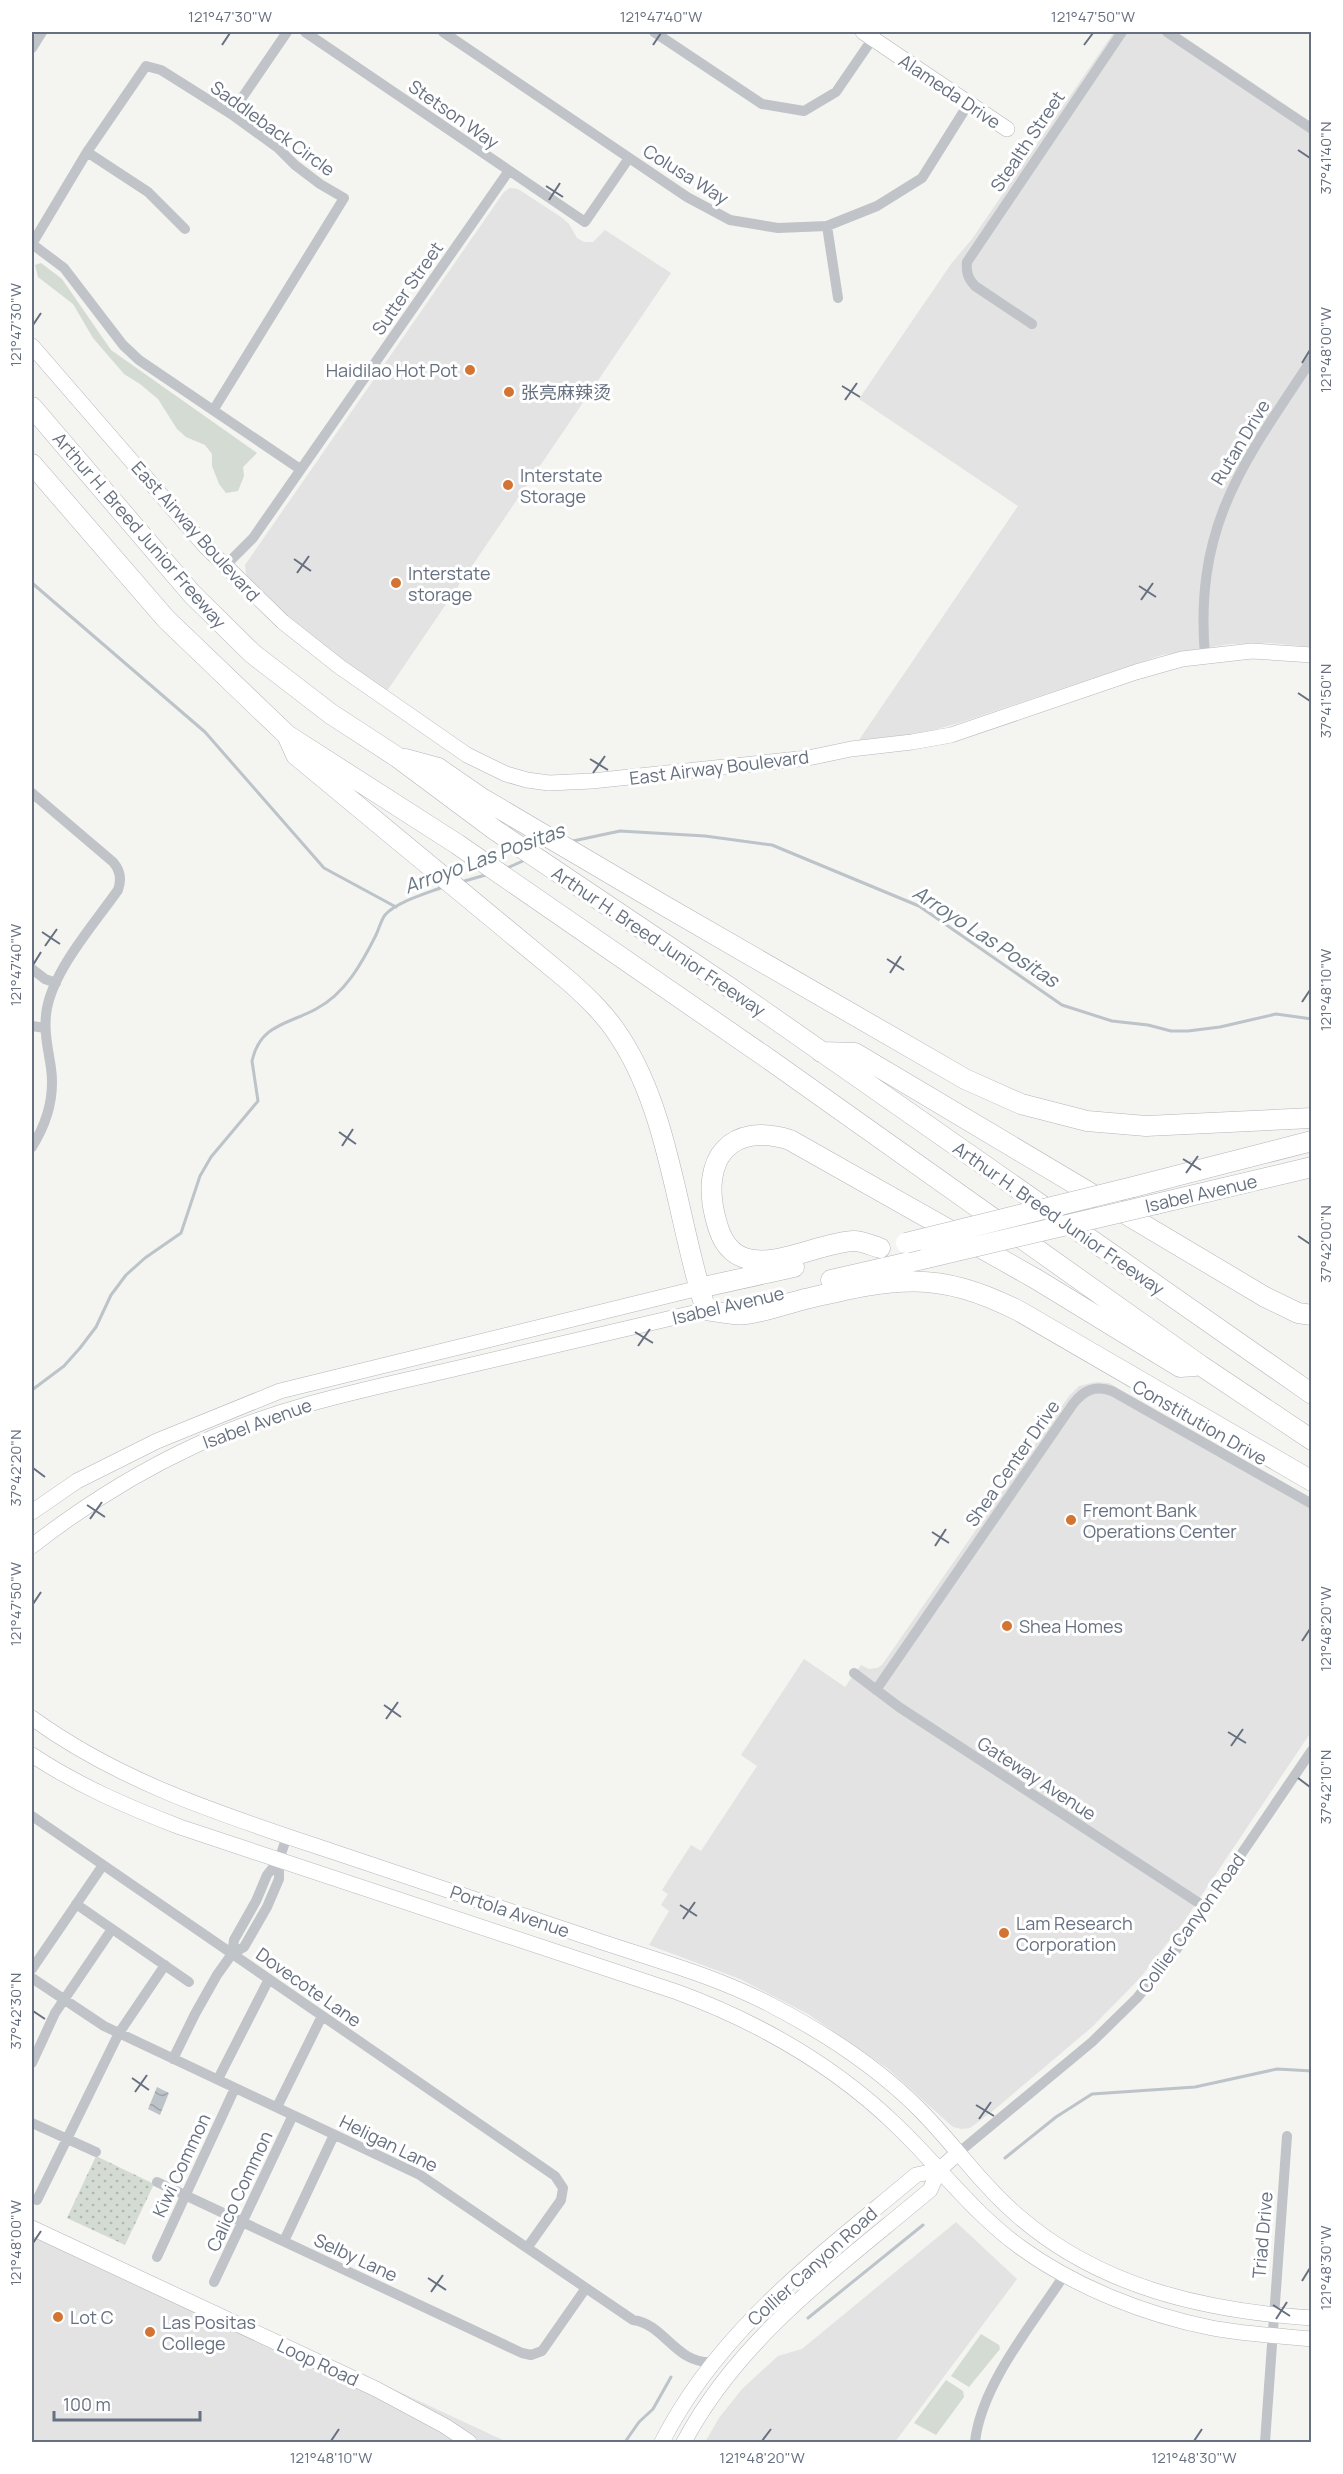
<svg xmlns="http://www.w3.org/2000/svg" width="1343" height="2474" viewBox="0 0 1343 2474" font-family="Manrope,'Noto Sans SC',sans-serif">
  <defs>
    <pattern id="park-dots" width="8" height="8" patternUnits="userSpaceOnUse" patternTransform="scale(1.5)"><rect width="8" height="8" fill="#d4dbd3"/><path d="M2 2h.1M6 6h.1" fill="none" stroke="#b0b6b0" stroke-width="1.8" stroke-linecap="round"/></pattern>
    <pattern id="water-waves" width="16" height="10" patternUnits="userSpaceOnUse" patternTransform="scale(1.5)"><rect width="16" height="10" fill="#bcc3c9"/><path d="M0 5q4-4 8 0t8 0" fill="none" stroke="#9da3a8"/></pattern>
  </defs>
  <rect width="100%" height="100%" fill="#f4f4f1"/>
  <path fill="#e2e3e2" d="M1114,32H1177L1311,122V647L1270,643L1230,644L1162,655L962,722L923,733L859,740L1018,506L859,399L951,264L972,239Z
    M510,188L518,189L561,217L569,224L577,238L584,242H593L605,230L671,273L387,691L358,673L293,621L246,575L245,565L504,192Z
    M1096,1382L1109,1383L1311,1498V1732L1183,1923L1140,1978L1092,2027L994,2110L970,2128L962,2129L953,2127L887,2068L808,2014L740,1979L649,1945L669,1911L661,1905L668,1894L662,1890L691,1845L701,1851L757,1766L741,1755L804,1659L845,1687L861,1665L869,1669L877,1668L882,1665L1069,1396L1079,1386Z
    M32,2221L507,2442H32Z
    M956,2222L1017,2279L895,2442H705L719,2418L742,2389L778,2356L802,2349Z"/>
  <path fill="#d4dbd3" d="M41,263L62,279L111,350L257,453L243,467L244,476L238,491L226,493L219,484L212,466V454L205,445L186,437L177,429L158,399L140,384L124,374L93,338L73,304L38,277L35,265Z
    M981,2334L999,2345L1000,2349L969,2387L951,2376Z
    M946,2380L963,2391L964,2397L936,2435L914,2423Z"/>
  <path fill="url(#park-dots)" d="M96,2156L154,2184L125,2245L67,2218Z"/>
  <path fill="url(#water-waves)" d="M157,2087L169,2093L160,2115L148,2109Z"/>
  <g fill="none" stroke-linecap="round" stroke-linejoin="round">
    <path stroke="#bcc3c9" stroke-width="3" d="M32,583L205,732L324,868L396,907
      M573,841L620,831L705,836L772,845L919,906L1062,1005L1112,1021L1148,1025L1171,1031H1188L1220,1027L1276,1014L1312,1019
      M507,868L525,860
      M461,882L489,874
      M32,1390L64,1366L80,1348L96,1327L111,1295L126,1275L145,1258L181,1233L200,1176L211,1157L258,1101L252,1061C260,1024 289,1024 316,1009C345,994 362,963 376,935C379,929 381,920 385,915C396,902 428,893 443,887
      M1005,2158L1056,2117L1092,2094L1195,2087L1277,2069L1312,2071
      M808,2318L923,2225
      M625,2442L639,2422L653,2409L671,2377"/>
    <g stroke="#b3b6bb" stroke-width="16">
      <path id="secondary" d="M863,32L1007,129
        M32,346L206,547L283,622L340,667L467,755L506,774L527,780L549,783L592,781L808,758L851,749L912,742L951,735L1136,672L1182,659L1252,651L1312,655
        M32,1512L77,1481L157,1441L280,1391L699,1288
        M32,1546C82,1507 136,1473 194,1446C272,1409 357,1391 441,1372C529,1351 618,1331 706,1310
        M32,1718C123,1784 229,1817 334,1852C424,1882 513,1912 602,1942C659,1961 718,1977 771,2005C823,2032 877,2067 919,2109C953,2143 980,2183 1017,2215C1099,2287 1205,2311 1312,2318
        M32,1755C79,1786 128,1807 180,1827L677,1992C758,2022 835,2066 897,2126C939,2166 973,2213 1020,2247C1075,2287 1146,2315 1212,2328C1245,2334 1278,2336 1312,2339
        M32,2228L376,2389L445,2426L469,2442
        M662,2442C719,2329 821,2255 916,2175L939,2170
        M684,2442C740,2336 840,2266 930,2190L939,2170L958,2153"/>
    </g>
    <g stroke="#b3b5b9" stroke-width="21">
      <path id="highway" d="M32,407L192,594L253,654L331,714L397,757L495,830L729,987L1312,1394
        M32,464L166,619L287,735L457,844L770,1060L1200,1365L1312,1440
        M287,735L296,755L569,981C588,998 607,1016 621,1039C670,1114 678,1225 706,1310
        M405,759L438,768L480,797L665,906L965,1079L1021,1104L1087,1121L1146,1126L1312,1118
        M821,1052L855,1053L1265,1297L1298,1313L1312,1315
        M1133,1187L1312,1141
        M1156,1204L1312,1167
        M880,1248C873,1246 862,1241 854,1241C820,1242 775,1270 742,1257C725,1250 719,1233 715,1216C701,1159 730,1121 790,1140L1036,1279L1180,1367L1195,1366
        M831,1280L927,1258
        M699,1288L794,1267
        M706,1310C719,1312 735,1316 747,1314C767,1311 786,1304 805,1299C893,1279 934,1268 1019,1311L1312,1481"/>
    </g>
    <path stroke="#c0c3c7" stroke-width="10" d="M305,32L585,222L629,158
      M443,32L687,197L730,220L778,228L827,226L877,206L922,178L969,103
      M654,32L762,104L804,111L836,92L873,38
      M1167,32L1312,129
      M32,48L42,32
      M231,114L287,32
      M87,152L148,192L185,229
      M827,226L838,298
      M1032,324L975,286C968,278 966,273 967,262L1122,32
      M214,409L344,198L320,184L295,165L278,148L231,114L161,70L146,66L87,152L32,244L64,268L123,345L139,360L300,469
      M224,567L253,538L508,172
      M1205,656C1194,524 1244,462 1312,359
      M32,793L113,862C120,870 122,879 118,890C94,924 55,968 47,1008C43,1029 48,1048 51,1068C55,1097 47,1123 32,1147
      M32,969L45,979L56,983
      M32,1026L45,1028
      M854,1673L899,1707L1205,1907
      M876,1690L1073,1404C1084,1390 1095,1385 1112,1391L1312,1504
      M32,1816L555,2176L563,2188L561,2200L527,2248
      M76,1904L189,1982
      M232,1954L234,1940L256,1901L267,1875L279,1860L287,1836
      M32,1969L103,1865
      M32,1978L104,2026L420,2175L633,2320C665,2324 676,2365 713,2362
      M173,2059L195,2014L217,1975L232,1954L244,1947L267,1907L279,1879V1860
      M32,2063L55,2013L112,1929
      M218,2079L269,1979
      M277,2107L322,2016
      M32,2123L96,2152
      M958,2153L1092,2042L1137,1998L1176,1950L1312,1750
      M157,2182L522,2353L531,2355L542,2351L586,2288
      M37,2200L119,2033L165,1965
      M284,2241L334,2135
      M157,2257L235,2088
      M214,2282L293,2115
      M975,2442C981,2385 1033,2323 1065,2274
      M1265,2442L1287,2136"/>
    <use href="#secondary" stroke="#fff" stroke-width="15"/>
    <use href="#highway" stroke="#fff" stroke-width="20"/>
    <g stroke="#b3b5b9" stroke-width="21" stroke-linecap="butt">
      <path id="highway-bridge" d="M906,1243L1133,1187
        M927,1258L1156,1204"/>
    </g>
    <use href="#highway-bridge" stroke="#fff" stroke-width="20"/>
  </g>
  <path fill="none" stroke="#667080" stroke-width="2" d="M222,45L230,33M653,45L661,33M1084,45L1093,33M1298,150L1310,158M546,186L563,197M549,200L560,183M33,325L41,313M1302,363L1310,350M842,386L860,397M845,400L857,383M294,559L311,571M297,573L309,556M1139,586L1156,597M1141,600L1153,583M1298,693L1310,701M590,759L608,770M593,773L605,756M42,932L60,944M45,946L57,929M887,959L904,970M33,965L41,952M890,973L901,956M1302,1002L1310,990M339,1132L356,1144M342,1146L353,1129M1183,1159L1201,1170M1186,1173L1198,1156M1298,1236L1310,1244M635,1332L653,1343M638,1346L650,1329M33,1468L45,1477M87,1505L105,1517M90,1519L102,1502M932,1532L949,1543M935,1546L946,1529M33,1604L41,1592M1302,1641L1310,1629M384,1705L401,1717M386,1719L398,1702M1228,1732L1246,1743M1231,1746L1243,1729M1298,1778L1310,1787M680,1905L697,1916M683,1919L695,1902M33,2011L45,2019M132,2078L149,2090M135,2092L147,2075M976,2105L994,2116M979,2119L991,2102M33,2243L41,2231M428,2278L446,2290M1302,2281L1310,2268M431,2292L443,2275M1273,2305L1290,2316M1276,2319L1287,2302M331,2441L339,2429M762,2441L771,2429M1194,2441L1202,2429"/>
  <g fill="#d37432" stroke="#fff" stroke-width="2">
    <circle cx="470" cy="370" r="6"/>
    <circle cx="509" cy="392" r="6"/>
    <circle cx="508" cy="485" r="6"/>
    <circle cx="396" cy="583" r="6"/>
    <circle cx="1071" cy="1520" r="6"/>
    <circle cx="1007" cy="1626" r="6"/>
    <circle cx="1004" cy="1933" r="6"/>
    <circle cx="58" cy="2317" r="6"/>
    <circle cx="150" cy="2332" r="6"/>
  </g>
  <g text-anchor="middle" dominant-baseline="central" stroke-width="6" stroke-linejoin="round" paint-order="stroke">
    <g font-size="18" fill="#667080" stroke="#fff">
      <text transform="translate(950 91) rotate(34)">Alameda Drive</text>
      <text transform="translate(454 114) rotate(35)">Stetson Way</text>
      <text transform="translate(273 128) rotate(36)">Saddleback Circle</text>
      <text transform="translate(1027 141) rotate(-56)">Stealth Street</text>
      <text transform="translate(686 174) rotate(32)">Colusa Way</text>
      <text transform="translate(407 288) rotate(-55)">Sutter Street</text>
      <text transform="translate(1240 442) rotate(-59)">Rutan Drive</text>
      <text transform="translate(140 530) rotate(49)">Arthur H. Breed Junior Freeway</text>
      <text transform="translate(196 531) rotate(48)">East Airway Boulevard</text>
      <text transform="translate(719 767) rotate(-7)">East Airway Boulevard</text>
      <text transform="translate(659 941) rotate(34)">Arthur H. Breed Junior Freeway</text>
      <text transform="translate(1201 1193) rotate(-13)">Isabel Avenue</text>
      <text transform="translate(1059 1218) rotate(35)">Arthur H. Breed Junior Freeway</text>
      <text transform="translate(728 1305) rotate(-13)">Isabel Avenue</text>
      <text transform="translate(1200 1422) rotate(30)">Constitution Drive</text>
      <text transform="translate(257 1423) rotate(-20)">Isabel Avenue</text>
      <text transform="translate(1012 1463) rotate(-55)">Shea Center Drive</text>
      <text transform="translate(1037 1778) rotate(33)">Gateway Avenue</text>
      <text transform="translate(510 1911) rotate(19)">Portola Avenue</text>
      <text transform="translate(1191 1923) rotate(-54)">Collier Canyon Road</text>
      <text transform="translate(309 1987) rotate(35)">Dovecote Lane</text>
      <text transform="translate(389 2143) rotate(26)">Heligan Lane</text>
      <text transform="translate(181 2165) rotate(-65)">Kiwi Common</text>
      <text transform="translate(239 2191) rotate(-65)">Calico Common</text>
      <text transform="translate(1262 2235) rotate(-85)">Triad Drive</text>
      <text transform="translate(356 2257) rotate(25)">Selby Lane</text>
      <text transform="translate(812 2266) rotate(-42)">Collier Canyon Road</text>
      <text transform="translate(318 2362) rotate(25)">Loop Road</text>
    </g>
    <g font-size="18" fill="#667080" stroke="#fff" text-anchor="start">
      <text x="458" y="370" text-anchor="end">Haidilao Hot Pot</text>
      <text x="521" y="392">张亮麻辣烫</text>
      <text x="520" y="475">Interstate<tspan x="520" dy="21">Storage</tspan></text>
      <text x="408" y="573">Interstate<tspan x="408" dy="21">storage</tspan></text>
      <text x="1083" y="1510">Fremont Bank<tspan x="1083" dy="21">Operations Center</tspan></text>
      <text x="1019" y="1626">Shea Homes</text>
      <text x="1016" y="1923">Lam Research<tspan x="1016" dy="21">Corporation</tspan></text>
      <text x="70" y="2317">Lot C</text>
      <text x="162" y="2322">Las Positas<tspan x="162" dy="21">College</tspan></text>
    </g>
    <g font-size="20" font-style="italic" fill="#677784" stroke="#fff">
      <text transform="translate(484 858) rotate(-20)">Arroyo Las Positas</text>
      <text transform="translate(986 936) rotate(33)">Arroyo Las Positas</text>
    </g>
  </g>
  <rect width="1343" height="2474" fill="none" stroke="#ffffff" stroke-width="66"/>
  <path d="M54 2411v9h146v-9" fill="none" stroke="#667080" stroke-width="3"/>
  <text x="63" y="2411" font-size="18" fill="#667080" stroke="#ffffff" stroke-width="4.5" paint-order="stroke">100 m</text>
  <rect x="33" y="33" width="1277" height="2408" fill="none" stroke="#667080" stroke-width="2"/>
  <g font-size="15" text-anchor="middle" fill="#667080">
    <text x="230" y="22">121°47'30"W</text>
    <text x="661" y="22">121°47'40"W</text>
    <text x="1093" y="22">121°47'50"W</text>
    <text transform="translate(1326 158) rotate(-90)" y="5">37°41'40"N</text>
    <text transform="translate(16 325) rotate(-90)" y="5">121°47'30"W</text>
    <text transform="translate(1326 350) rotate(-90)" y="5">121°48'00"W</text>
    <text transform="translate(1326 701) rotate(-90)" y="5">37°41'50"N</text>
    <text transform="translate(16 965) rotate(-90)" y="5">121°47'40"W</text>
    <text transform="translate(1326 990) rotate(-90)" y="5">121°48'10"W</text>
    <text transform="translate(1326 1244) rotate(-90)" y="5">37°42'00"N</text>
    <text transform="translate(16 1468) rotate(-90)" y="5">37°42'20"N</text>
    <text transform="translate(16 1604) rotate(-90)" y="5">121°47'50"W</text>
    <text transform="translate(1326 1629) rotate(-90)" y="5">121°48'20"W</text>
    <text transform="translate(1326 1787) rotate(-90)" y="5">37°42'10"N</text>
    <text transform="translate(16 2011) rotate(-90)" y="5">37°42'30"N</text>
    <text transform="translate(16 2243) rotate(-90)" y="5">121°48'00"W</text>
    <text transform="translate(1326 2268) rotate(-90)" y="5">121°48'30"W</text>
    <text x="331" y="2463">121°48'10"W</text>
    <text x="762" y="2463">121°48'20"W</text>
    <text x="1194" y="2463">121°48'30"W</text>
  </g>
</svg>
